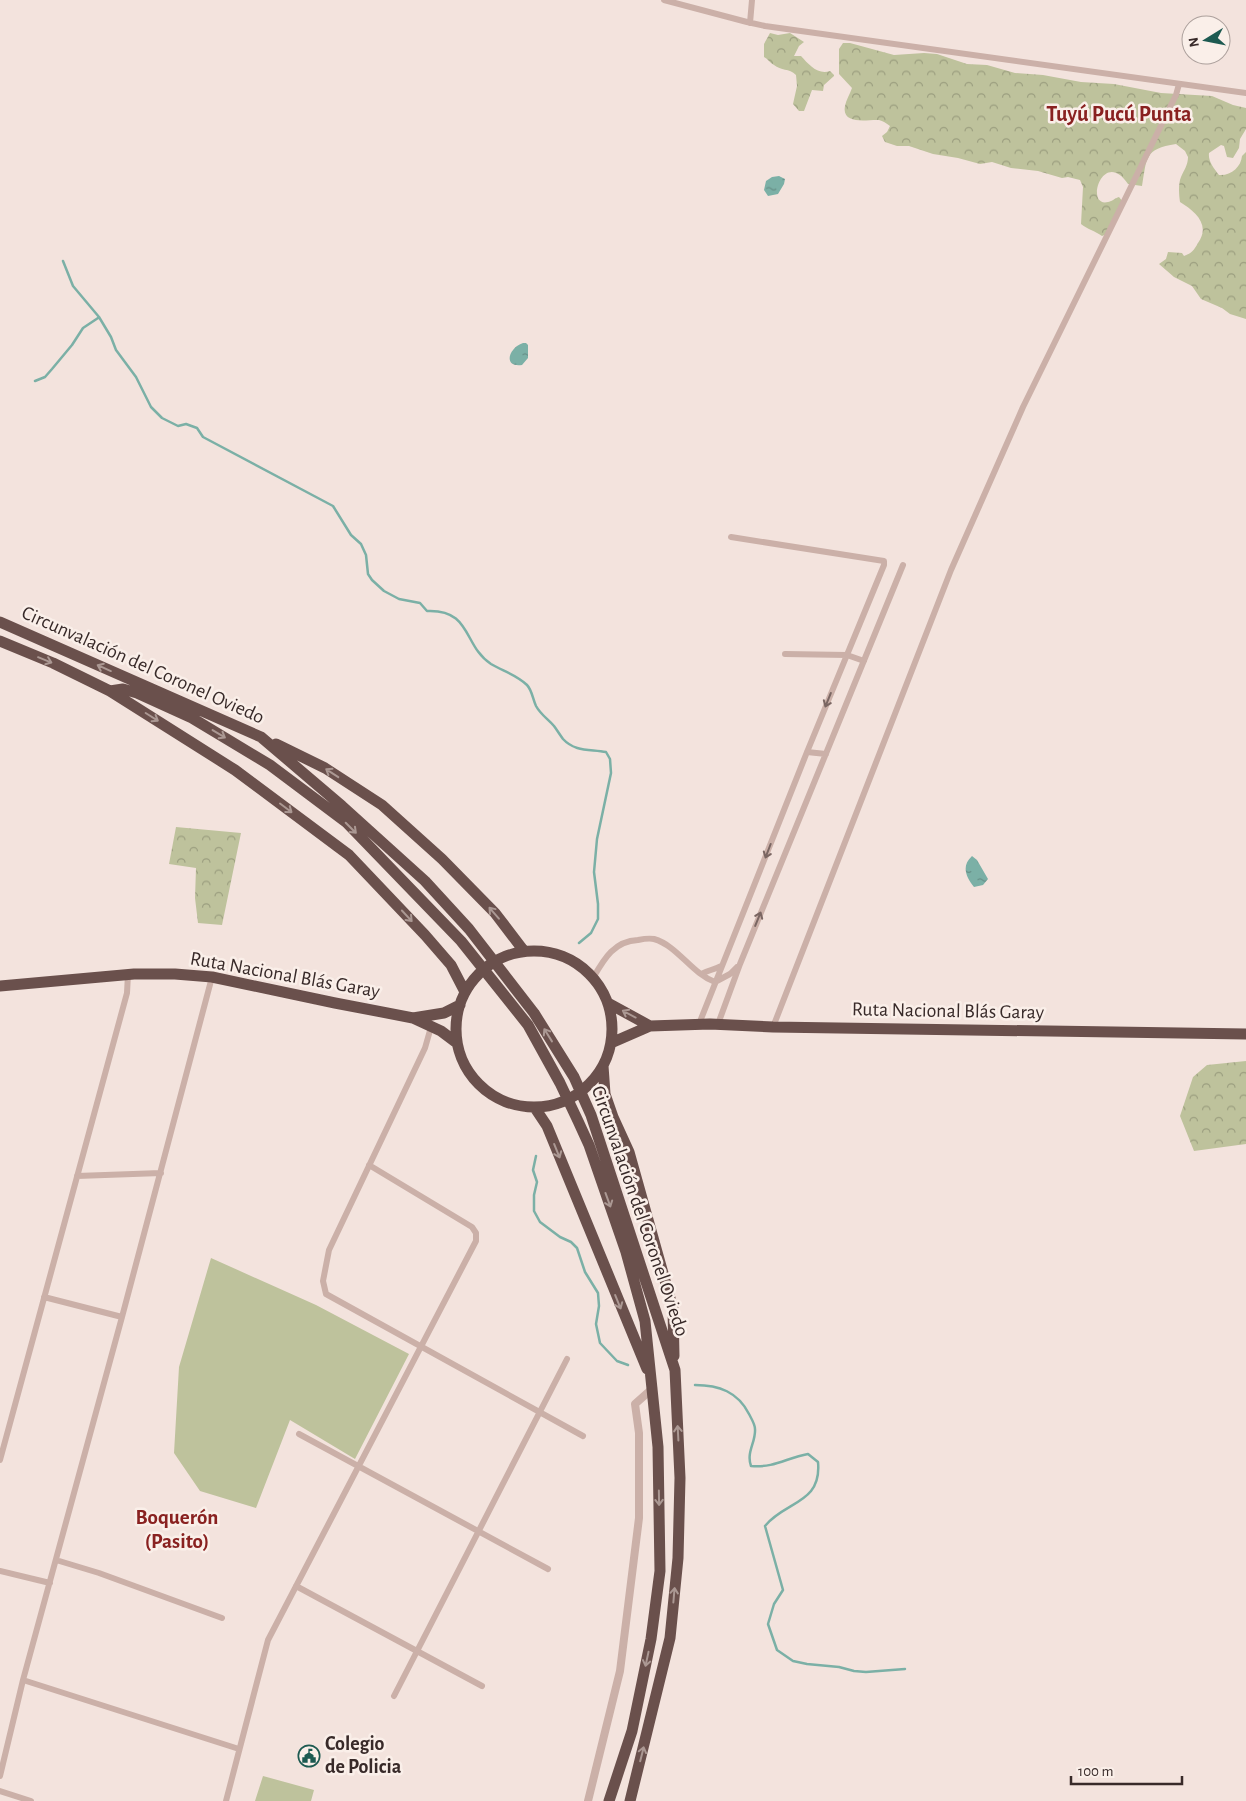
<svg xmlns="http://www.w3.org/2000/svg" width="1246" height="1801" viewBox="0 0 1246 1801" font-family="'Alegreya Sans',sans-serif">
  <defs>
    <pattern id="forest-crowns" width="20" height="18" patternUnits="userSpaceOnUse" patternTransform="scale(1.25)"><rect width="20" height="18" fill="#bec29c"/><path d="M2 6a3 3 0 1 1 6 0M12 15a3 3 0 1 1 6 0" fill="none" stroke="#9b9e7f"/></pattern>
    <pattern id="water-ripples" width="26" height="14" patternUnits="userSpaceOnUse" patternTransform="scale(1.25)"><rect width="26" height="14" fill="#7bb0a6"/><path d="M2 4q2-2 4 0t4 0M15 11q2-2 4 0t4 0" fill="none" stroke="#668f87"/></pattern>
  </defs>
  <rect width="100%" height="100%" fill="#f3e3dd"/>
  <path fill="url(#forest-crowns)" d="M770,33L778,35L790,33L804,42L799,46L794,56H801C809,65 818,75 830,71L834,75V76L824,85L823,91L812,90L804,111H799L793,104L797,86L796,75C789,68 781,71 774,65C770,63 768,59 764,57V44Z
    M843,43H850L894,55L924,53L937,54L967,64L987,65L1015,73L1043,75L1081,82L1114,84L1161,93L1212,96L1233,105L1246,108V129L1240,139L1239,148L1233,158L1227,157L1224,146L1221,145L1209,153C1208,162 1214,168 1219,175C1231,176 1241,167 1242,156L1246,152V319L1230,314L1222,308L1201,299L1192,286L1174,277L1159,264L1166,259L1168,252L1182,253L1184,256C1192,253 1194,250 1198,243C1211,225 1195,211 1180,202C1179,195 1178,184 1181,177C1184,170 1188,165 1188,157L1185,151L1176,144C1144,149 1147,158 1142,186L1128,184C1103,147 1084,208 1108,202C1111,202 1115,198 1119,197L1123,202L1107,234L1102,236C1095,231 1087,229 1081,224L1083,187L1080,180L1068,177L1062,178L1038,171L1011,168L992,162L980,164L958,158L933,154L909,146H897L885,142L882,136L887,132L890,126C886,123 883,121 879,120C869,119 841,126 845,106C846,100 850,94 852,88L839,74V49Z
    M176,827L241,833L222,925L198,923L195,898L196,868L169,864Z
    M1246,1061V1144L1194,1151L1180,1116L1193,1077L1207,1065Z"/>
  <path fill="#bec29c" d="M211,1258L316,1305L409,1354L355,1459L290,1420L256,1508L200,1491L174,1453L179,1367Z
    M263,1776L314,1790L311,1801H255Z"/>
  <path fill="url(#water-ripples)" d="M779,176L785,179L784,184L778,194L768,196L764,190L766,181L772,177Z
    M523,343H526L528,345V358L522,365C503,368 508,348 523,343Z
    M972,856L977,860L988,879L983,885L974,887C966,877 961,866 972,856Z"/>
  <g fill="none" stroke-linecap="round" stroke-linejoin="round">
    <path stroke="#7bb0a6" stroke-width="2.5" d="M63,261L73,286L99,317L111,337L116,350L136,377L151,407L162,418L178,426L186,424L197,428L203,437L333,506L351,535L361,544L366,555L368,574L372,580L384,591L399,599L420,603L427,611C472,609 463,646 491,664C503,671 517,675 527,685C532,690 533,700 536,706C541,715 548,719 554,726C557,730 560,735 563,739C575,752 590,749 606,752L610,759L611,773L597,839L594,872L598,904V919L591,933L579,943
      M35,381L45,377L52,369L72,345L83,328L98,318
      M536,1156L533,1170L537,1182L534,1195V1211L540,1222L560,1237L571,1242L577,1248L585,1272L598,1293L599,1306L596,1324L600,1343L617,1361L628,1365
      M695,1385C719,1385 738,1392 749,1414C751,1418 755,1424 755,1429C756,1442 746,1452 751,1466C775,1468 786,1458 808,1454L818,1462C822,1504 785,1501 765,1526L783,1590L774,1604L768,1624L777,1650L793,1661L807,1664L839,1667L854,1671L866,1672L905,1669"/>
    <path stroke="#cbb0a8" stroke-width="6" d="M664,0L747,22L765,26L1246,93
      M750,23L752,0
      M785,654L847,655L864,661
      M807,752L826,754
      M701,974C708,970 714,970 721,966
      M593,978C604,959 614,941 638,940C643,939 649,938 654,939C678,946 691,973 715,982L730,974L737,967
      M699,1024L807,752L884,565V561L731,537
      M718,1024L740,964L903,565
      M431,1027L425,1048L329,1250L323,1281L326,1294L583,1436
      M773,1027L951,570L1023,407L1176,95L1179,84
      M77,1176L161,1173
      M44,1297L122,1317
      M299,1434L548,1569
      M0,1460L127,993L128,974
      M56,1560L99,1573L222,1618
      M0,1571L50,1583
      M296,1586L482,1686
      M23,1680L239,1749
      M394,1696L567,1359
      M0,1776L23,1680L122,1317L212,977
      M0,1791L31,1801
      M226,1801L268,1640L476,1241V1233L472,1227L369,1165"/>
    <path stroke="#cbb0a8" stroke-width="8" d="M588,1801L620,1671L639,1518V1433L635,1404L653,1388"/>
    <path stroke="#6a504c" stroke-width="11" d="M0,622L261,737L342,806L425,881L469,929L534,1013L574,1077L591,1115L675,1370L680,1478L678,1558L670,1638L630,1801
      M0,641L53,663L110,691L235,770L349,855L425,935L451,965L465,992
      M110,691L123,689L137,693L192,718L270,765L346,822L461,941L528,1025L560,1083L578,1121L589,1145L626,1252L645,1321L658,1447L660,1571L651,1639L632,1731L609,1801
      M276,744L325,768L382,805L442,859L495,913L524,951
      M456 1029a78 78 0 1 1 156 0a78 78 0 1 1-156 0Z
      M0,986L134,974H175L212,977L335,1003L413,1018L441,1031L457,1043
      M608,1003L650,1026
      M413,1018L444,1013L460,1005
      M611,1043L650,1026L710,1024L773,1027L1246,1034
      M603,1066L605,1094L613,1117L629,1152L673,1309L674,1356
      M535,1108L547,1126L647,1369"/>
  </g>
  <defs><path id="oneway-shaft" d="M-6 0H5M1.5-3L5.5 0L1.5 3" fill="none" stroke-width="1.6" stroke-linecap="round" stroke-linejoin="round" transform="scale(1.25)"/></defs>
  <g stroke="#ab9893">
    <use href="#oneway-shaft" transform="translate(45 660) rotate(22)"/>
    <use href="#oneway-shaft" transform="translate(104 668) rotate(-156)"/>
    <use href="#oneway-shaft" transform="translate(152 717) rotate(32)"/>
    <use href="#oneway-shaft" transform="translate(219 734) rotate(31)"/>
    <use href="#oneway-shaft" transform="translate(332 773) rotate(-147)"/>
    <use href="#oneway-shaft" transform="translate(286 808) rotate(37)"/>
    <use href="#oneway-shaft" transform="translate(351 828) rotate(45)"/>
    <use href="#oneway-shaft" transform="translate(494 913) rotate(-131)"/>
    <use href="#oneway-shaft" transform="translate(407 916) rotate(47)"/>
    <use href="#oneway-shaft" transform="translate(629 1014) rotate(-152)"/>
    <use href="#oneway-shaft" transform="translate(548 1035) rotate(-122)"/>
    <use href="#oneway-shaft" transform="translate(557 1151) rotate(68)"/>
    <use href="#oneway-shaft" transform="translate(608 1200) rotate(70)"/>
    <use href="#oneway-shaft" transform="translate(618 1302) rotate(68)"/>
    <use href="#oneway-shaft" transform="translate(678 1433) rotate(-93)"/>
    <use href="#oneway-shaft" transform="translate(659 1498) rotate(89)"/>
    <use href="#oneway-shaft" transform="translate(674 1595) rotate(-85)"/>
    <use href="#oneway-shaft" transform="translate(647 1659) rotate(102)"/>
    <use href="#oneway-shaft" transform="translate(642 1754) rotate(-76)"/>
  </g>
  <g stroke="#7a6662">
    <use href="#oneway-shaft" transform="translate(828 700) rotate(112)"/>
    <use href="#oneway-shaft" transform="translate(768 851) rotate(111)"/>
    <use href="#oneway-shaft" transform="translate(758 919) rotate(-68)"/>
  </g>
  <defs>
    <g id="civic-ring" transform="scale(1.125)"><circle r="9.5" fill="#faefe9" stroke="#1d5a51" stroke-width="1.5"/><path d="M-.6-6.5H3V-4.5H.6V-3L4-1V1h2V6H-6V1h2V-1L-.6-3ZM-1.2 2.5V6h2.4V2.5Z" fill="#1d5a51"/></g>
  </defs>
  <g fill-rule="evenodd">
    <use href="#civic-ring" x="309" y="1756"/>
  </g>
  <g text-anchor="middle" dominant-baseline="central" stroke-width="5" stroke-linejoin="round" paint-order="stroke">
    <g font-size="20" fill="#382a29" stroke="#faefe9">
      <text transform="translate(143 665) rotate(24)">Circunvalación del Coronel Oviedo</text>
      <text transform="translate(285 975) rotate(10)">Ruta Nacional Blás Garay</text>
      <text transform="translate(948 1011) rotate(1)">Ruta Nacional Blás Garay</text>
      <text transform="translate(640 1211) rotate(71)">Circunvalación del Coronel Oviedo</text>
    </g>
    <g font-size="20" font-weight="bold" fill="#382a29" stroke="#faefe9" text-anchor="start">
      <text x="325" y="1744">Colegio<tspan x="325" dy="23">de Policia</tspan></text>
    </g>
    <g font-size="21" font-weight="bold" fill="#892120" stroke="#faefe9">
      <text x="177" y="1517">Boquerón<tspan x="177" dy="24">(Pasito)</tspan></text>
    </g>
    <g font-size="22" font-weight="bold" fill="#892120" stroke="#faefe9">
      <text x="1119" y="114">Tuyú Pucú Punta</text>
    </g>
  </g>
  <g transform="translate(1206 40) rotate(260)"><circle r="24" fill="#faefe9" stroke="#aca09c"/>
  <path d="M0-4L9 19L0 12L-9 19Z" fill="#1d5a51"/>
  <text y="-8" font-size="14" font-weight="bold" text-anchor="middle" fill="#382a29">N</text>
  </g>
  <path d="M1071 1776v8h111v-8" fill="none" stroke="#382a29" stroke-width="2.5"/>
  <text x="1078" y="1776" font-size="15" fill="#382a29" stroke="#faefe9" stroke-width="4" paint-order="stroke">100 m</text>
</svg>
